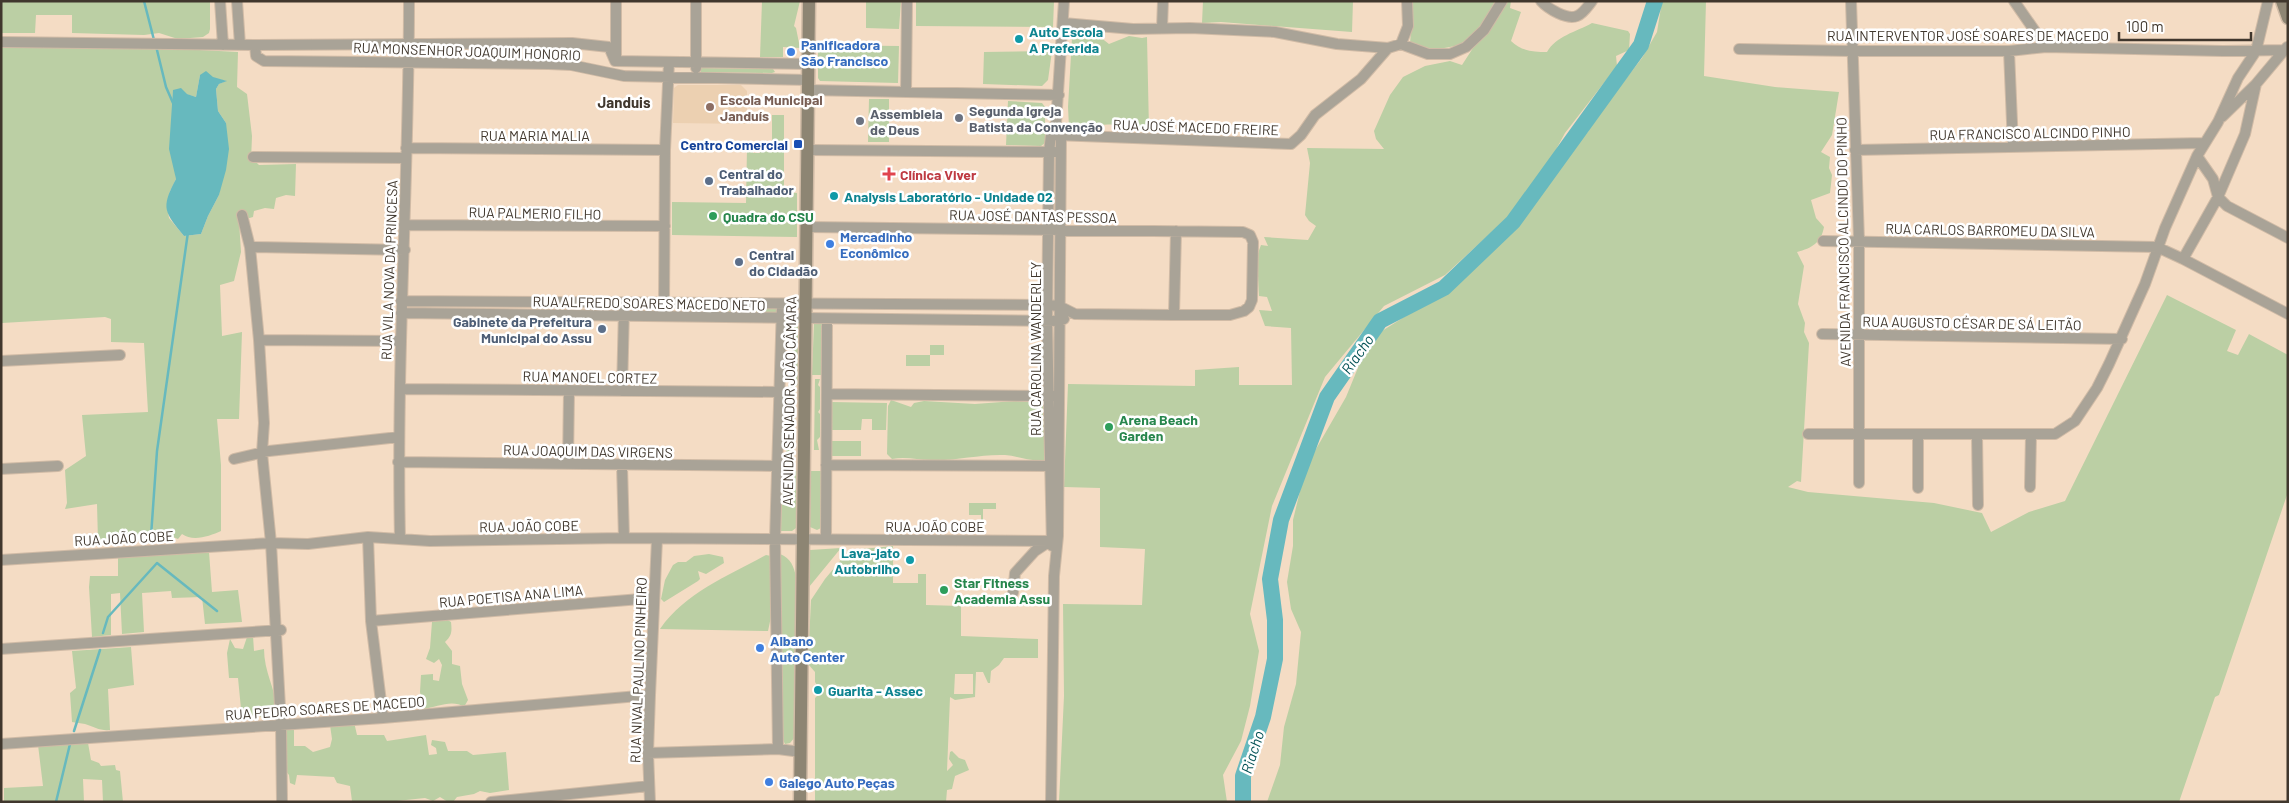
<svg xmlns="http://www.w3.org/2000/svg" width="2289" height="803" viewBox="0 0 2289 803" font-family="Barlow,sans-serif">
  <rect width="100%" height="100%" fill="#f4dcc4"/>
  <path fill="#ecd0b1" d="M678,85H741L747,91V124L673,123L674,88Z"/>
  <path fill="#bbcfa4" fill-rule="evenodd" d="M1,1H210V29L209,33L203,37L178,39L159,33L144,35L72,33V15H36L35,33H1Z
    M762,1H800L794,26L796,28L800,48L783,47V57H760Z
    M866,1H901L899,29L866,28Z
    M916,1H1054L1053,27L916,26Z
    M1203,1H1353L1352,32L1221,22L1202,23Z
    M1410,1H1495C1490,10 1486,21 1480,29C1463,50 1433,53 1410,43L1412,21Z
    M1506,1H1511L1510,8L1521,12L1511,41C1521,51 1533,52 1547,52C1556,36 1576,32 1592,23L1628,31L1630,34L1629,50L1616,56L1617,66L1565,133L1553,155L1510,215L1445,275L1384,306L1325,377L1272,506L1250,614L1259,651L1250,706L1241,741L1223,775L1227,802H1059L1064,696L1063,604L1142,605L1145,549L1100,547V488L1064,487L1068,384L1195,386V370L1239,367V385H1292L1291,328L1265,326L1259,310L1272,311L1267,297L1259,296L1257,256L1261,245L1268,246L1264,237L1308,240L1316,226L1309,221L1305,215L1310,163L1307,148L1384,149L1376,139L1374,131L1390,95L1403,77L1425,66L1450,61L1462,65L1473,48L1485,36Z
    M1662,1H1706L1704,76L1775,87L1839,92L1832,135L1821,152L1830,157L1829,168L1832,175L1830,193L1811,200L1816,218L1824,227C1821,243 1812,248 1797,252L1804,266L1798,304L1805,323L1804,332L1809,343L1801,482L1797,481L1788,487L1808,492L1934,503L1982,513L1991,532L2029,512L2065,501L2167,295L2236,330L2227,351L2238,355L2249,334L2288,355V492L2219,695L2215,697L2179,802H1267L1280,765L1284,727L1296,684L1301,632L1291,609L1287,582L1293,546V520L1301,487L1312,456L1346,397L1362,358L1382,331L1463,280L1497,246L1530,208L1578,139L1588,132L1591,124L1642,58L1657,32Z
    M1129,36L1142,38L1147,37L1149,130C1137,127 1125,126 1114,125C1100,123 1084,129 1069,127L1068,107L1072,38L1100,37L1109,44Z
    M818,45L899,46L898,83L820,81L818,78Z
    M1,46L161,48L238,52L237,87L247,94L252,136L251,161L256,162L259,165L296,164L295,196L286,195L276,198L274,209L265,208L254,211L253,217L239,221L241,252L234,281L220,285L222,336L242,332L239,419H217L221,465V531C210,536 193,542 182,534L178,539L168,535L150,541L129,539L98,541L97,504L65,509L67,503L65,470L86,456L82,415L148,412L144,343L111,342V319L105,317L2,323ZM200,75L226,81L219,84L216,89L218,111L226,123L219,195L208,216L201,234L184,236L169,218L167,206L170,191L176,179L172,120L173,90L196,97Z
    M1052,51L1048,80L1042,86L983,84L984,52Z
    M701,68L773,69L775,72L772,73L701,72Z
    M869,99H889V142H868Z
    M1008,101L1042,103L1045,107V143L1041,146L1006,145Z
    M772,115H784V192L797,193V237L672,235V202L746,203L747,148H753V153H760L761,149H772Z
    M710,308H776L777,311L776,313H710Z
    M797,322L799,323L798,385L796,386L794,468L786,467L788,458L786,455L787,443L789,441L787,438V423L789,421L787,419L788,401L790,398L788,385H792V346H786V323Z
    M814,322H823V375H812Z
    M930,345H944V355H930V366H906V355H930Z
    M815,379H820L818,385L820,387V409L818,412L820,414V437L817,440L819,450H814Z
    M891,400L911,407L914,403L924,401L975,404L1015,401L1041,402L1044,403L1046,419L1044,460C1031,462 1018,456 1005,455C980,454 956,461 931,460C918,460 905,456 892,459L887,454L888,406Z
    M831,402L887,403L886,430H872V419H862L861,430H832V441H861V456H830Z
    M782,470L797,471L796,528L792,531H781Z
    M811,471H822L821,528L817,530L810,527Z
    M969,503H996V509H983V531H969V526L981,525V515H969Z
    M893,546V583H918V574H926V605L961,606V636L1038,639V658H1004L999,665L991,671L990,683H988L983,672H976L975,697L955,700L950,697L947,771L953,765L949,759L950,752L952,751L959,758L965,760L969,770L955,776L952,789L947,790L946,802H815V698L818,695L816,689L818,687L815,682V672L808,664L811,600L825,579L845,555L862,549ZM955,674H973V694H954Z
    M841,548L809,587L810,550Z
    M209,552L212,592L238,590L242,622L205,624L202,597L172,598L171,591L142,593L144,632L122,634L120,593L111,594V635L92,637L89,587L90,576H118V555Z
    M709,554L723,557L724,563L706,574L698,571L700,579L698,581L664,602L661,599L665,580L673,565L678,562H686L694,556Z
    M780,554C791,558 794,567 796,577L795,737L790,743L785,744L783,740Z
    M766,555L771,556L772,612L768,631L660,629C686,592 727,577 766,555Z
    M446,619L451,622C452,631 452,636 445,642L452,651V664L460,666L462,684L468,700L464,707C453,699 436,707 424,709L420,692L421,675L433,674V680L439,681L442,665L439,659L434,663L426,659L430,648L432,622Z
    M253,636L254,651L264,649C264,671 275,689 278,711L264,719L258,715H253L245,721L242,719L238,678H229L227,653L230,639L235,648L243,649L247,637Z
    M131,647L134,685L108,689L110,730C100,731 94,727 85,724C81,723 76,723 72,722L70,693L76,688L72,651Z
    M354,722L357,735H384L387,741L426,735L429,755L437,754L436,748L431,745L432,740L445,742L448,751H467L473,755L506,752L509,790L490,793L480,791L474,794L457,797L453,802H448L440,797L433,801L425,798L387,802H357L352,801L350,786L337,783L334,777L297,775L295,785L290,783L289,775L285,770V727H294V746H305L313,752L330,747L332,739L330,725Z
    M88,743L91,760L99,763L101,766L115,765L116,770L120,771L123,802H103L102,780L83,779L84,802H4V788L43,786L38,745Z"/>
  <path fill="#67b9be" d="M206,71L213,77L227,81L219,84L216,89L218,111L226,123L229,149L226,170L219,195L208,216L201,234L184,236C165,212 160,209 176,179L169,149L173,90L181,88L187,94L196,97L200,75Z"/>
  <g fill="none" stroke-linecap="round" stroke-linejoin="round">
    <path stroke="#67b9be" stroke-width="2.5" d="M144,1L154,40
      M156,46L166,87L173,103
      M151,536L157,451L188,232
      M103,633L108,617L157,563L217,611
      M74,731L100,650
      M56,802L70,744"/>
    <path stroke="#67b9be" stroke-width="16" d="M1243,802V776L1263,717L1275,659V620L1270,579L1281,520L1327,397L1380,321L1444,288L1513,222L1641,45L1655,1"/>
    <g stroke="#d0bba6" stroke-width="12">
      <path id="street" d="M220,1L223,45
        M237,1L240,45
        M1541,1C1548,9 1567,20 1577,16C1583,14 1588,6 1592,1
        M1851,1L1859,241V483
        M2014,1L2046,47
        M1063,23L1133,29L1190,28L1275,32L1337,44L1388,48L1401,44L1428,54H1450L1466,47L1484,30L1502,1
        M1162,28L1163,1
        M1,42L255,45L572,43L609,47L615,61L809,64
        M1401,44L1408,26L1407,1
        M255,45L256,56L264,61L549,64L571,65L624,76L809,80
        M1739,49L1851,51H2009L2046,47L2223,51L2285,50
        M2009,51L2013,146
        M616,58V1
        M571,65L572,43
        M696,68V1
        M808,90L1059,95
        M906,92L907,1
        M2222,117L2256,84
        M1055,135L1291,144L1301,135L1315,115L1361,79L1388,48
        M406,148L665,150
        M808,150L1055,152
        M1855,150L2204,143
        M2197,156L2213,179L2218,197L2227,206L2288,238
        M253,157L405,158
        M242,215L250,247L259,340L264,423L262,453L271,543L281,725L282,802
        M404,225L665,226
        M1823,241L2157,247L2183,259L2288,314
        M250,247L405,250
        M2183,259L2218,197L2245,134L2256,84L2287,47
        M401,301L1047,305L1059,306L1075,314L1174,315H1230L1244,311L1249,307L1252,300L1253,242L1250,235L1243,232L807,227
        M664,308L665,150L669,62
        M401,313L1059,321L1064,319
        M1174,315L1176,231
        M1822,334L2122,339
        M259,340L400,341
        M1,361L120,355
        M400,389L779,392
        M622,391L624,309
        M827,394L1056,396
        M1808,434H2055L2075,421L2097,388L2109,364L2145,284L2165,228L2197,156L2218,122L2238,78L2256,51L2268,1
        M1977,435L1978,505
        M234,459L269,451L399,437
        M398,462L777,466
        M568,464L569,390
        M622,465L624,538
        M826,465L1055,466
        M1,469L58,466
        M2030,487L2031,434
        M1918,488V434
        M368,537L371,621L383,718
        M400,539C396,359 409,180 409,1
        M826,539L827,319
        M1052,546L1047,321L1049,152L1051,135L1056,123L1064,1
        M1,560L271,543L308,544L368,537L430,541L624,538L1051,541L1058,536
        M1013,593L1015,573L1035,551L1050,541
        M371,621L653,598
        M1,649L281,630
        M1,744L383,718L650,695
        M778,749L775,540L782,304
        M648,753L778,749L801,752
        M491,802L649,786
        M650,802L648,753L650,695L657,539
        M1051,802L1054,576L1058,536L1061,135L1056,123"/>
    </g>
    <g stroke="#d0bba6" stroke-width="15">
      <path id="secondary" d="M2282,1L2288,18
        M800,802L809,1"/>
    </g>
    <use href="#street" stroke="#a9a397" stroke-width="10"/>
    <use href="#secondary" stroke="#8d8573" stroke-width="12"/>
  </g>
  <g fill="#0f9aa8" stroke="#fff" stroke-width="2">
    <circle cx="1019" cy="39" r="5"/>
    <circle cx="834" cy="196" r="5"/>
    <circle cx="910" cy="560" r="5"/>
    <circle cx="818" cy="690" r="5"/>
  </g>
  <g fill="#3f7fe0" stroke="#fff" stroke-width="2">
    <circle cx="791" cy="52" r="5"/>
    <circle cx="830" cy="244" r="5"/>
    <circle cx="760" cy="648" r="5"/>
    <circle cx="769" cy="782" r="5"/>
  </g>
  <circle fill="#8d6e63" stroke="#fff" stroke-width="2" cx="710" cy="107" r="5"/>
  <g fill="#6b7280" stroke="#fff" stroke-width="2">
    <circle cx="959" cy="118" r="5"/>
    <circle cx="860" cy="121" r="5"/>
  </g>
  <rect fill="#1a4fb4" stroke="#fff" stroke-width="2" x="793" y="139" width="10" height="10" rx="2.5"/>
  <path fill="#e0444e" stroke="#fff" stroke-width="2" d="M886.5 166.5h5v5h5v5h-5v5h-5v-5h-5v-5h5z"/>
  <g fill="#5c6f8a" stroke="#fff" stroke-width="2">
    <circle cx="709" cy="181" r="5"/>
    <circle cx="739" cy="262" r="5"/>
    <circle cx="602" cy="329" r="5"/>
  </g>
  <g fill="#2e9e5b" stroke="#fff" stroke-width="2">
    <circle cx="713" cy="216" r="5"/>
    <circle cx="1109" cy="427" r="5"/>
    <circle cx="944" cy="590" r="5"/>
  </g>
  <g text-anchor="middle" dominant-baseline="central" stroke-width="5" stroke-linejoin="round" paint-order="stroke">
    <g font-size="14" font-weight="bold" fill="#0d838f" stroke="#fff" text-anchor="start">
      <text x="1029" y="31">Auto Escola<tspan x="1029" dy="16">A Preferida</tspan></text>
      <text x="844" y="196">Analysis Laboratório - Unidade 02</text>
      <text x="900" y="552" text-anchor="end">Lava-jato<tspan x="900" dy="16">Autobrilho</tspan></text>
      <text x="828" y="690">Guarita - Assec</text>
    </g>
    <g font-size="14" fill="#40372d" stroke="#fff">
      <text x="1968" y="35">RUA INTERVENTOR JOSÉ SOARES DE MACEDO</text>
      <text transform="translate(467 51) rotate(2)">RUA MONSENHOR JOAQUIM HONORIO</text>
      <text transform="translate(1196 127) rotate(2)">RUA JOSÉ MACEDO FREIRE</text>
      <text transform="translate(2030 133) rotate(-1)">RUA FRANCISCO ALCINDO PINHO</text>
      <text x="535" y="135">RUA MARIA MALIA</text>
      <text transform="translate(535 213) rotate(1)">RUA PALMERIO FILHO</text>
      <text transform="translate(1033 216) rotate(1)">RUA JOSÉ DANTAS PESSOA</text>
      <text transform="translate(1990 230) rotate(1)">RUA CARLOS BARROMEU DA SILVA</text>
      <text transform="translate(1843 242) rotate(-91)">AVENIDA FRANCISCO ALCINDO DO PINHO</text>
      <text transform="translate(389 270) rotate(-88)">RUA VILA NOVA DA PRINCESA</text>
      <text transform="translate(649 303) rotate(1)">RUA ALFREDO SOARES MACEDO NETO</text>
      <text transform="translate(1972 323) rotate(1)">RUA AUGUSTO CÉSAR DE SÁ LEITÃO</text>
      <text transform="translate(1035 349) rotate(-90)">RUA CAROLINA WANDERLEY</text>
      <text transform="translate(590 377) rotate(1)">RUA MANOEL CORTEZ</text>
      <text transform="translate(789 401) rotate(-89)">AVENIDA SENADOR JOÃO CÂMARA</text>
      <text transform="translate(588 451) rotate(1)">RUA JOAQUIM DAS VIRGENS</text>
      <text transform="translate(529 526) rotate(-1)">RUA JOÃO COBE</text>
      <text x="935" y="526">RUA JOÃO COBE</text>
      <text transform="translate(124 538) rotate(-3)">RUA JOÃO COBE</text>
      <text transform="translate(511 596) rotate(-5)">RUA POETISA ANA LIMA</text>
      <text transform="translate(638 670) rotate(-88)">RUA NIVAL PAULINO PINHEIRO</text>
      <text transform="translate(325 708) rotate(-4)">RUA PEDRO SOARES DE MACEDO</text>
    </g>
    <g font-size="14" font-weight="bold" fill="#366cbe" stroke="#fff" text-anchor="start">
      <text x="801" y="44">Panificadora<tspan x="801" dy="16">São Francisco</tspan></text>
      <text x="840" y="236">Mercadinho<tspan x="840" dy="16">Econômico</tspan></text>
      <text x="770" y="640">Albano<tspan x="770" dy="16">Auto Center</tspan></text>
      <text x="779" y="782">Galego Auto Peças</text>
    </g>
    <g font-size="14" font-weight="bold" fill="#785e54" stroke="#fff" text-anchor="start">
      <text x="720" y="99">Escola Municipal<tspan x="720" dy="16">Janduís</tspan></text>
    </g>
    <g font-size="14" font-weight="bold" fill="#5b616d" stroke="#fff" text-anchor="start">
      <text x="969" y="110">Segunda Igreja<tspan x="969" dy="16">Batista da Convenção</tspan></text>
      <text x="870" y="113">Assembleia<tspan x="870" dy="16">de Deus</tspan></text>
    </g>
    <g font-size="14" font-weight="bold" fill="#164399" stroke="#fff" text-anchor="end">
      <text x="788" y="144">Centro Comercial</text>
    </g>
    <g font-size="14" font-weight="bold" fill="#4e5e75" stroke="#fff" text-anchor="start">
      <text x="719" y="173">Central do<tspan x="719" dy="16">Trabalhador</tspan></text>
      <text x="749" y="254">Central<tspan x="749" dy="16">do Cidadão</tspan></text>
      <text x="592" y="321" text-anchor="end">Gabinete da Prefeitura<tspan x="592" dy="16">Municipal do Assu</tspan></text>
    </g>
    <g font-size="14" font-weight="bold" fill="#be3a42" stroke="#fff" text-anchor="start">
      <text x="900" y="174">Clínica Viver</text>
    </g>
    <g font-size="14" font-weight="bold" fill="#27864d" stroke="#fff" text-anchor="start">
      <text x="723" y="216">Quadra do CSU</text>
      <text x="1119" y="419">Arena Beach<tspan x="1119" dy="16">Garden</tspan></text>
      <text x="954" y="582">Star Fitness<tspan x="954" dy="16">Academia Assu</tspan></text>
    </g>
    <g font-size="15" font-weight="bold" fill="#40372d" stroke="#fff">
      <text x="624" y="102">Janduis</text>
    </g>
    <g font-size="15" font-style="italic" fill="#035155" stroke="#fff">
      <text transform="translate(1357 354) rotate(-55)">Riacho</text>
      <text transform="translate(1252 752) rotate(-72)">Riacho</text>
    </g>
  </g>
  <rect width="2289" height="803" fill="none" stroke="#40372d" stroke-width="5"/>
  <path d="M2119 32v8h132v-8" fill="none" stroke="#40372d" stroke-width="2.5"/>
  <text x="2126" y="32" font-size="15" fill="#40372d" stroke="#ffffff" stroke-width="4" paint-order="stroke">100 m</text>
</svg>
